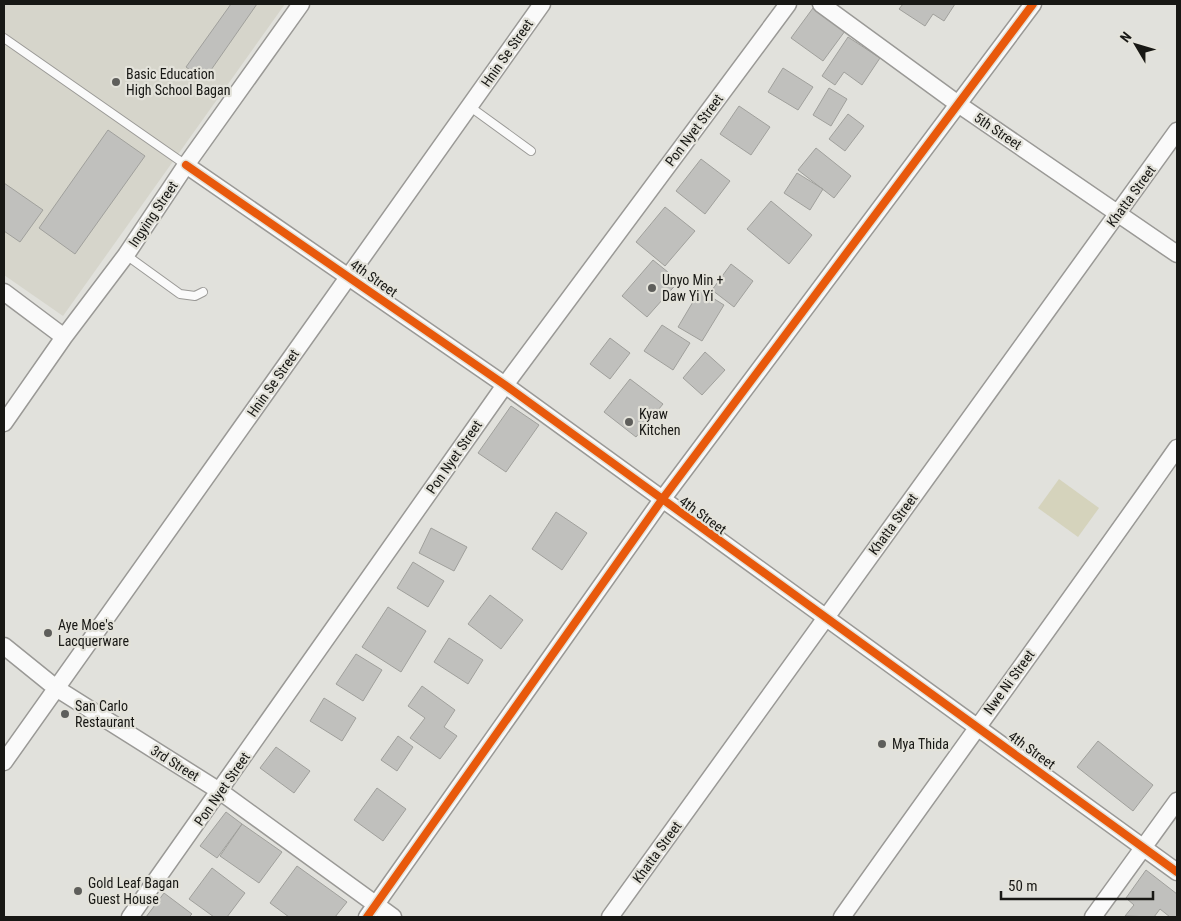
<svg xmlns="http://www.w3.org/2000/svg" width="1181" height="921" viewBox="0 0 1181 921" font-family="'Roboto Condensed',sans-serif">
  <rect width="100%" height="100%" fill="#e1e1dc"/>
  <path fill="#d6d5cb" d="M4,4H285L63,316L4,275Z"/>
  <path fill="#d5d3bc" d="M1059,479L1099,508L1078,537L1038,508Z"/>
  <path fill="#c0c0bd" stroke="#a0a09c" d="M231,4H257L204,80L186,67Z
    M903,4H955L944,21L933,14L925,26L899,9Z
    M813,8L845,31L823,61L791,38Z
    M848,37L880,58L862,85L844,72L835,85L822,76Z
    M783,68L813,87L798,110L768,92Z
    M829,88L847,99L831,126L813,115Z
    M739,106L770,127L751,155L720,134Z
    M848,114L864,126L845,151L829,139Z
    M108,130L145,156L75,254L39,228Z
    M816,148L851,176L834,198L798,170Z
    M701,159L730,181L705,214L676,191Z
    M797,173L823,189L810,210L784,193Z
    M4,183L43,210L20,242L4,231Z
    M771,201L812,235L789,264L747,229Z
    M665,207L695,231L665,266L636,242Z
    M653,260L679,281L647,317L622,296Z
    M731,264L753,281L734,307L712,290Z
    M700,290L724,305L702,341L678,327Z
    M662,325L690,343L673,370L644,351Z
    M610,338L630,353L610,379L590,364Z
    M705,352L725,370L702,395L683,378Z
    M630,379L663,404L636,437L604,412Z
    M511,406L539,425L506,472L478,453Z
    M556,512L587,533L562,570L532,549Z
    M431,528L467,547L454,571L419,553Z
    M413,562L444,581L428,607L397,588Z
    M490,595L523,620L501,649L468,624Z
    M388,607L426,631L401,672L362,647Z
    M449,638L483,660L468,684L434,662Z
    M356,654L382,670L363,701L336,684Z
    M422,686L455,710L444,727L457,736L440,759L410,738L425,718L408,706Z
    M324,698L356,718L342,741L310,721Z
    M398,736L413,747L397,771L381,760Z
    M1098,741L1153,785L1133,811L1077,767Z
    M276,747L310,771L294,793L260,768Z
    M377,788L406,809L383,841L354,820Z
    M226,812L242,824L217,858L200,846Z
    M242,824L282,852L259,883L220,856Z
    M297,866L347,902L335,917H289L270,903Z
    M212,868L245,893L227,917H214L189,899Z
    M1146,870L1177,894V917H1170L1160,909L1154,917L1125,916L1134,905L1126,898Z
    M164,893L192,914L189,917H146Z"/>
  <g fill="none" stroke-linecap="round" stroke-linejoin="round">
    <g stroke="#9a9996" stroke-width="10">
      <path id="service" d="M4,38L186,165
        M469,106L531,151
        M126,255L180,294L195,296L203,292"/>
    </g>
    <g stroke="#9a9996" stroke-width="19">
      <path id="minor" d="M821,4L958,104L1177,254
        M186,165L505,385L1177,872
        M4,292L64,337
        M4,423L64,337L126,255L186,165L301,4
        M4,646L56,688L221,792L393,917
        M4,762L542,4
        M130,917L505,385L788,4
        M367,917L661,501L1033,4
        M610,917L1177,131
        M842,917C953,760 1067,605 1177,448
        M1093,917L1177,801"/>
    </g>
    <use href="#service" stroke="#fafafa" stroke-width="8"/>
    <use href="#minor" stroke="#fafafa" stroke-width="16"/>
    <g stroke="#e3e2da" stroke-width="11">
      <path id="cycleway" d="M186,165L505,385L1177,872
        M367,917L661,501L1033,4"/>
    </g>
    <use href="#cycleway" stroke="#e8590c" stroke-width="8"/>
  </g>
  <g fill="#5e5e5b" stroke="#e3e2da" stroke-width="2">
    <circle cx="116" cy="82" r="5"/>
    <circle cx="652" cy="288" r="5"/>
    <circle cx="629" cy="422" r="5"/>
    <circle cx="48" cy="633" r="5"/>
    <circle cx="65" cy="714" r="5"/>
    <circle cx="882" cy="744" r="5"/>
    <circle cx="78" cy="891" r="5"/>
  </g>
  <g text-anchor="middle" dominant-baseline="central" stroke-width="4.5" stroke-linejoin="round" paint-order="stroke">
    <g font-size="14" fill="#181815" stroke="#e3e2da">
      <text transform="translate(507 53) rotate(-55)">Hnin Se Street</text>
      <text transform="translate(694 130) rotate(-53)">Pon Nyet Street</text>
      <text transform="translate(998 131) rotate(34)">5th Street</text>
      <text transform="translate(1131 196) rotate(-54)">Khatta Street</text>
      <text transform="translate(153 214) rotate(-56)">Ingying Street</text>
      <text transform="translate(374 278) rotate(35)">4th Street</text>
      <text transform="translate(273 383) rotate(-55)">Hnin Se Street</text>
      <text transform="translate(454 457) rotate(-55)">Pon Nyet Street</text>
      <text transform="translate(703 515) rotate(36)">4th Street</text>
      <text transform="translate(893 524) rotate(-54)">Khatta Street</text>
      <text transform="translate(1009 682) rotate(-54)">Nwe Ni Street</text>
      <text transform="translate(1032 750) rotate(36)">4th Street</text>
      <text transform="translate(175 763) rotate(32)">3rd Street</text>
      <text transform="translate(222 789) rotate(-55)">Pon Nyet Street</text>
      <text transform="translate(657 852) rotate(-54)">Khatta Street</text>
    </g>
    <g font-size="14" fill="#181815" stroke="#e3e2da" text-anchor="start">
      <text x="126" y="74">Basic Education<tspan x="126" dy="16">High School Bagan</tspan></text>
      <text x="662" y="280">Unyo Min +<tspan x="662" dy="16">Daw Yi Yi</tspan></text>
      <text x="639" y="414">Kyaw<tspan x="639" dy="16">Kitchen</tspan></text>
      <text x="58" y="625">Aye Moe's<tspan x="58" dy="16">Lacquerware</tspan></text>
      <text x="75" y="706">San Carlo<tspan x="75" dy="16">Restaurant</tspan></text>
      <text x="892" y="744">Mya Thida</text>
      <text x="88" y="883">Gold Leaf Bagan<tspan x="88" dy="16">Guest House</tspan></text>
    </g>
  </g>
  <rect width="1181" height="921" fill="none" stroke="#181815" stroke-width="10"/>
  <g transform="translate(1136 45) rotate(308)" stroke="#e3e2da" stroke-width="4" paint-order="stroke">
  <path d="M0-4L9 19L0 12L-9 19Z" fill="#181815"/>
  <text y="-8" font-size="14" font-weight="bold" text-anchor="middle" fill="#181815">N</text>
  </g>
  <path d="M1001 891v8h152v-8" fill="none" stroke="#181815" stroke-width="2.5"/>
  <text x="1008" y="891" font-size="15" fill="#181815" stroke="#e3e2da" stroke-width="4" paint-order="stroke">50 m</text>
</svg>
